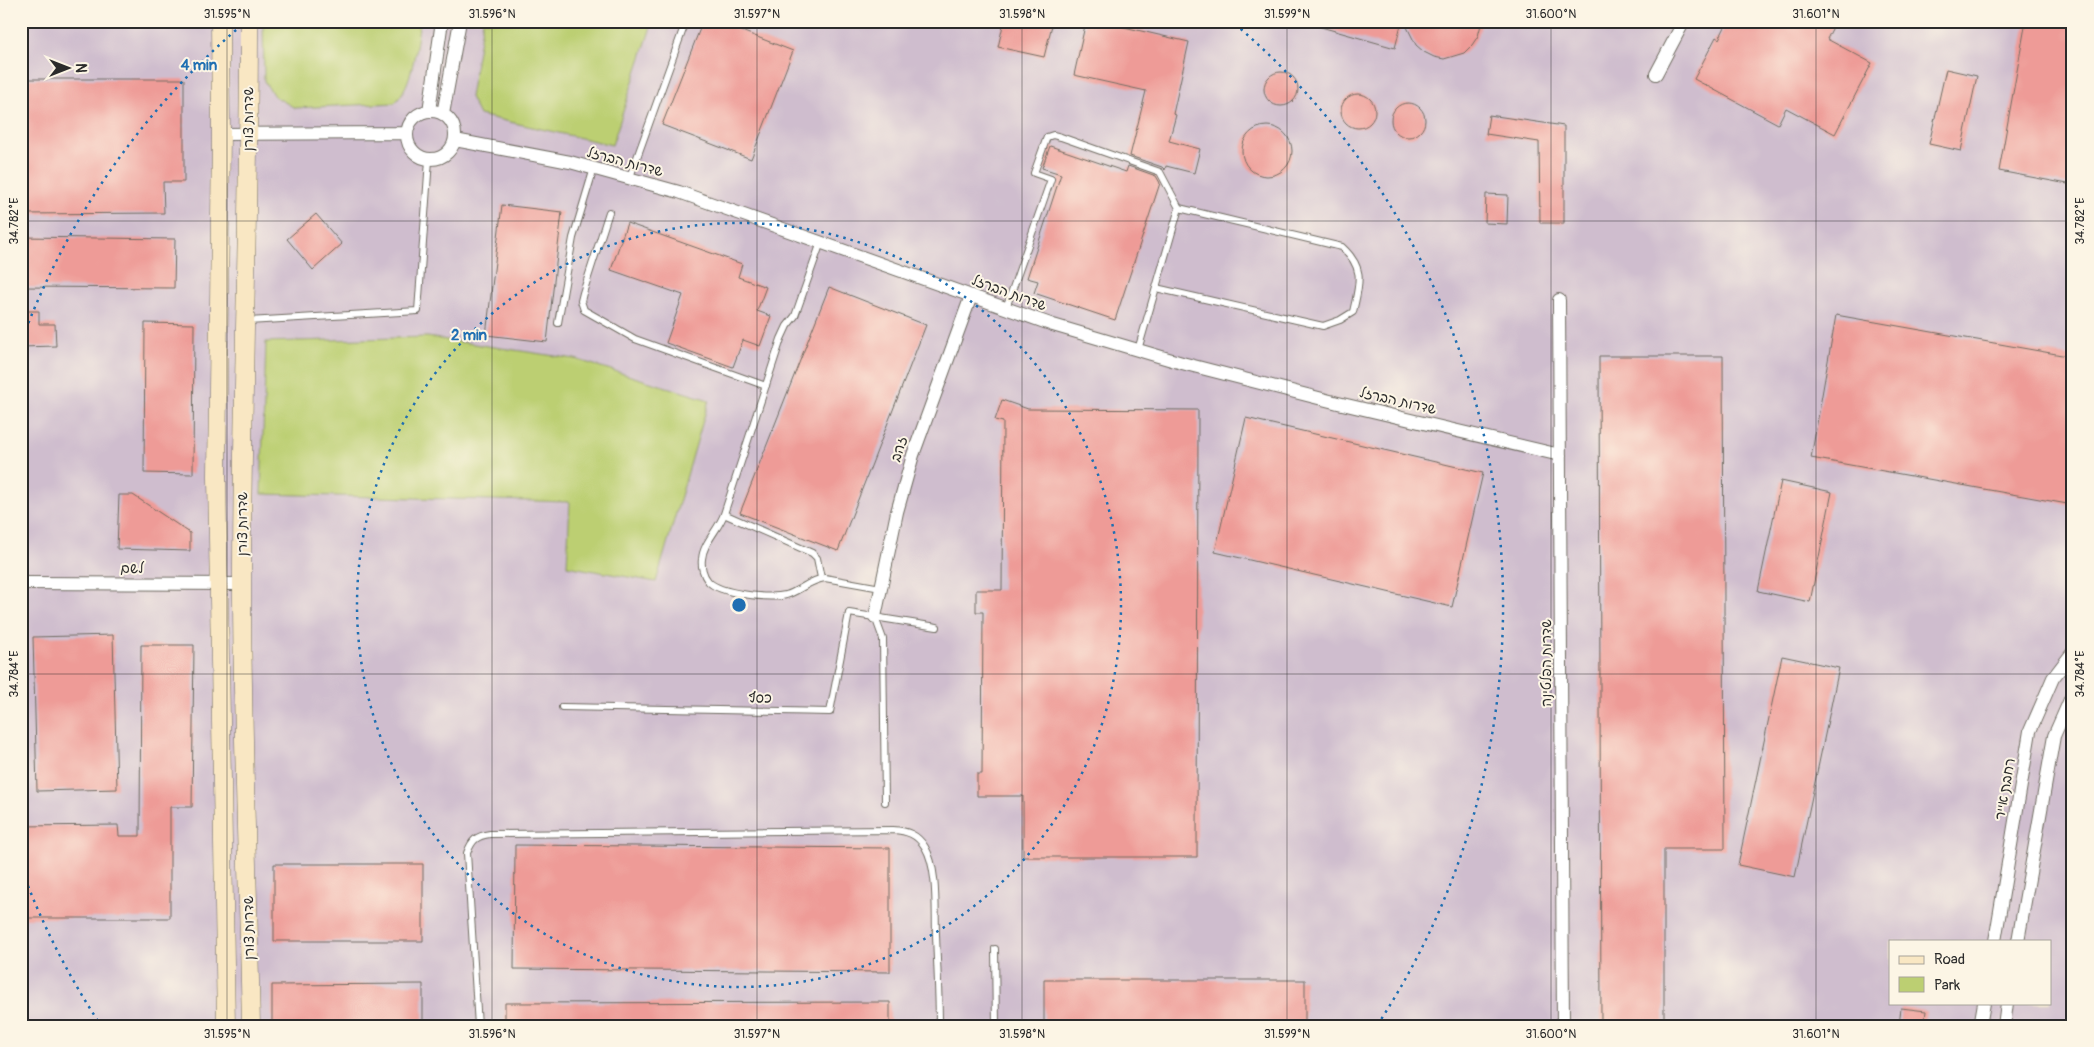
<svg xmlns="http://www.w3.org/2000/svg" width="2094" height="1047" viewBox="0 0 2094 1047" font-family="Pangolin,'Playpen Sans Hebrew',sans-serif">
  <rect width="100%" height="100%" fill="#fcf5e5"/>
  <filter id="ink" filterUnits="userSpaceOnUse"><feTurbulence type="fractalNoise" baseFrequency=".02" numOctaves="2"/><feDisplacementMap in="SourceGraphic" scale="10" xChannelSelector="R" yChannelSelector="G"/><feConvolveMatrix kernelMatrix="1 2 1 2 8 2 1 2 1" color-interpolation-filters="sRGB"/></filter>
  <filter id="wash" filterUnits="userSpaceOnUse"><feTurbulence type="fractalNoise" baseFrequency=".0096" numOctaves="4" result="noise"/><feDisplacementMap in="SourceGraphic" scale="20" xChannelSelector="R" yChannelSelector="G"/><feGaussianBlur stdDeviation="1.12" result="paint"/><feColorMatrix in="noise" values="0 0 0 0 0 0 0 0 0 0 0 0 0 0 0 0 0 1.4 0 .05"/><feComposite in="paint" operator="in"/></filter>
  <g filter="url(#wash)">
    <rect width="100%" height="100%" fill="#f0e6c7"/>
    <path fill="#cfbdce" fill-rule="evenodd" d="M21,21H2073V1026H21ZM1890,941H2050V1003H1890Z"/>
    <path fill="#bccf72" stroke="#747d4e" d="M263,21H420C415,49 414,82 395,103L295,108L274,96L264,81Z
      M483,21H653L612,145L479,115L470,97Z
      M427,337L575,359L709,400L656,582L567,566L570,502L261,494L266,342Z"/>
    <g id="blocks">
      <path fill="#ee9b97" d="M703,21H716L793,51L751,159L662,125Z
        M1004,21H1053L1044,57L998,47Z
        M1086,21H1098L1189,42L1173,114L1176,115L1169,141L1200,149L1194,173L1166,166L1165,170L1162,167L1130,156L1146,91L1074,75Z
        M1314,21H1402L1395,48L1314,25Z
        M1404,21H1482L1478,36L1472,45L1464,53L1444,59L1434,57L1424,52L1416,45Z
        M1728,21H1836L1827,39L1872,63L1835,134L1786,108L1778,124L1694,79L1716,37L1719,39Z
        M2026,21H2073V185L1999,171Z
        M1946,69L1977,76L1961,151L1929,144Z
        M1264 89a17 17 0 1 1 34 0a17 17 0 1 1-34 0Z
        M21,79H184V182H163L164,213L21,214Z
        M1341 111a17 17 0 1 1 34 0a17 17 0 1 1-34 0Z
        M1391 120a17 17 0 1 1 34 0a17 17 0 1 1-34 0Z
        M1489,115L1564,126V223H1540L1539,142L1486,134Z
        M1242 151a25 25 0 1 1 50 0a25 25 0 1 1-50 0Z
        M1050,146L1126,172L1128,166L1156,176L1160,183L1115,320L1034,293L1038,281L1027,278L1061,174L1042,168Z
        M1486,194L1508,195L1507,224L1485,223Z
        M502,205L562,212L547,342L486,335Z
        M316,214L342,244L313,270L287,239Z
        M627,223L742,264L738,277L766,287L757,311L771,316L760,346L743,340L733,367L666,343L683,295L611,270Z
        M21,237L175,239L174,288L21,287Z
        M829,287L926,325L838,551L740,513Z
        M21,311H39V324H55L56,346L21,347Z
        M1836,315L2073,357V505L1811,458Z
        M145,323L194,324L193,474L144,473Z
        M1599,356H1723L1725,849H1664V1026H1601Z
        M1002,400L1028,409L1198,410L1197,857H1023V796H977V774H982L983,612H976V590H1002L1003,422L995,420Z
        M1246,418L1483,473L1452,607L1215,552Z
        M1781,481L1832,492L1810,602L1758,591Z
        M119,495H133L190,533V551L117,549Z
        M113,635L117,789L37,791L33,637Z
        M141,645H194L192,807H170V918H21V826L118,825L119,836H140Z
        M1782,656L1839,668L1795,877L1738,865Z
        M515,845L890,848V972L514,969Z
        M274,864H423V941H274Z
        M1044,980H1305V1026H1044Z
        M423,984V1026H272V985Z
        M890,1002V1026H505V1003Z
        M1901,1008L1926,1011L1924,1026H1899Z"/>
    </g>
  </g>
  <g filter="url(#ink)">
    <use href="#blocks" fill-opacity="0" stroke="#706c62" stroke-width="1"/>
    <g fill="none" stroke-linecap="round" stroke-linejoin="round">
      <g stroke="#706c62" stroke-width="8">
        <path id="lane" d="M630,177L686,21
          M609,212L583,293L581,301L584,310L635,339L766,386
          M821,242L795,316L787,326L781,339L724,514C719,529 703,543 702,559C701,566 703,575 708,581C719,594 770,599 786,595C800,591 809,580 825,578L881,588
          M1006,308L1051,179L1034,173L1047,137L1053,135L1061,137L1160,172L1179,208
          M246,321L418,311L429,160
          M558,323L573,238L594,168
          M1138,350L1179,208L1342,247C1366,269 1359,284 1353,312L1340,320L1323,326L1156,288
          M724,514L812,553L817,558L821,578
          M875,617L883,639L885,802
          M562,707L830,712L849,613L937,627
          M995,949L996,1026
          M478,1026L467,853C472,840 476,836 490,834L893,830C907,831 917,834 925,847C938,869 935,909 936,934C937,964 939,995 939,1026"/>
      </g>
      <g stroke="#706c62" stroke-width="14">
        <path id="street" d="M1656,74L1684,21
          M407 135a24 24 0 1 1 48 0a24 24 0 1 1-48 0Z
          M429,111L442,21
          M443,114L460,21
          M221,134L407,133
          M455,140L570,162L679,192L1053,325L1182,363L1338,403L1560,455
          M1559,300L1563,1026
          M21,583L242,584
          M875,617L897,512L913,455L971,296
          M1995,941L2030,731L2053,678L2073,652
          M2018,941L2054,736L2073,693
          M1980,1026L1984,1003
          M2004,1026L2007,1003"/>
      </g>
      <g stroke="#706c62" stroke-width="19">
        <path id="secondary" d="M220,21L221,134L217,476L226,1026
          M249,21C249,208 242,395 242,582C242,730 248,878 251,1026"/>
      </g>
      <use href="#lane" stroke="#fff" stroke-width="6"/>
      <use href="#street" stroke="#fff" stroke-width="12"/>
      <use href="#secondary" stroke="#f9e7c3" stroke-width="18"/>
    </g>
  </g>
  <path fill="none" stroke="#2b2b2b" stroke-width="1" stroke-opacity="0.45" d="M227,21V1026M492,21V1026M757,21V1026M1022,21V1026M1287,21V1026M1551,21V1026M1816,21V1026M21,221H2073M21,674H2073"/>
  <g fill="none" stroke="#1f6fb2" stroke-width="2.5" stroke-dasharray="2.5 5">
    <circle cx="739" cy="605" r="382"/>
    <path d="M98 1021A764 764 0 0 1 23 873M23 337A764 764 0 0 1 243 24M1235 24A764 764 0 0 1 1380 1021"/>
  </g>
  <g text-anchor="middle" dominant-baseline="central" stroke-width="4" stroke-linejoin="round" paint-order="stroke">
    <g font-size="14" fill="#2b2b2b" stroke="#fcf5e5">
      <text transform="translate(248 119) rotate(-90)">שדרות צורן</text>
      <text transform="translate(625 162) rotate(15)">שדרות הברזל</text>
      <text transform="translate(1009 293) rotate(20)">שדרות הברזל</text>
      <text transform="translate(1398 401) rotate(13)">שדרות הברזל</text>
      <text transform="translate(899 449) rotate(-73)">זהב</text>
      <text transform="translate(242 524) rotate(-90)">שדרות צורן</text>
      <text x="132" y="568">לשם</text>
      <text transform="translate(1546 663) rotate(-90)">שדרות הפלטינה</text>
      <text transform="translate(760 698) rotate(1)">כסף</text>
      <text transform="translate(2005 789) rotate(-80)">רחבת אייר</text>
      <text transform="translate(249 928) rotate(-91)">שדרות צורן</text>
    </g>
  </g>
  <circle cx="739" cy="605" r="8" fill="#1f6fb2" stroke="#fcf5e5" stroke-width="2.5"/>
  <g font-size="15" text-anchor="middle" font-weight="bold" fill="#1f6fb2" stroke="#fcf5e5" stroke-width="4" stroke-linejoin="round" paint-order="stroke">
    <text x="199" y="70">4 min</text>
    <text x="469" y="340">2 min</text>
  </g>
  <rect width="2094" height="1047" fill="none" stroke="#fcf5e5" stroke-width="55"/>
  <rect x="1889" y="940" width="162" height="65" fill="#fcf5e5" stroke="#a8a49b"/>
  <rect x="1899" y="956" width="25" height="8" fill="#f9e7c3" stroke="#a8a49b"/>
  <text x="1934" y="964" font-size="15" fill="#2b2b2b">Road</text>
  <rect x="1899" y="977" width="25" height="15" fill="#bccf72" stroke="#a8a49b"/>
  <text x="1934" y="990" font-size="15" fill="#2b2b2b">Park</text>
  <g transform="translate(68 68) rotate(90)" stroke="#fcf5e5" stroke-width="4" paint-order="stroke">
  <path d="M0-4L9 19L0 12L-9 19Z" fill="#2b2b2b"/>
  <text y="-8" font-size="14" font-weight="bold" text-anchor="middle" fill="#2b2b2b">N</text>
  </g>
  <rect x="28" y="28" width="2038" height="992" fill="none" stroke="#2b2b2b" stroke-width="2"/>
  <g font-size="12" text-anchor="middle" fill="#2b2b2b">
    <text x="227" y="18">31.595°N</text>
    <text x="492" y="18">31.596°N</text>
    <text x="757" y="18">31.597°N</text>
    <text x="1022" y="18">31.598°N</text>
    <text x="1287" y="18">31.599°N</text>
    <text x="1551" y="18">31.600°N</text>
    <text x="1816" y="18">31.601°N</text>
    <text transform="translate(2080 221) rotate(-90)" y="4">34.782°E</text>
    <text transform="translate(14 221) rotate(-90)" y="4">34.782°E</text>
    <text transform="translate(2080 674) rotate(-90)" y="4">34.784°E</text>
    <text transform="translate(14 674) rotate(-90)" y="4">34.784°E</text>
    <text x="227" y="1038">31.595°N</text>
    <text x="492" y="1038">31.596°N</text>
    <text x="757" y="1038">31.597°N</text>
    <text x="1022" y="1038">31.598°N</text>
    <text x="1287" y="1038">31.599°N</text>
    <text x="1551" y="1038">31.600°N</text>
    <text x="1816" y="1038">31.601°N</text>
  </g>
</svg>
